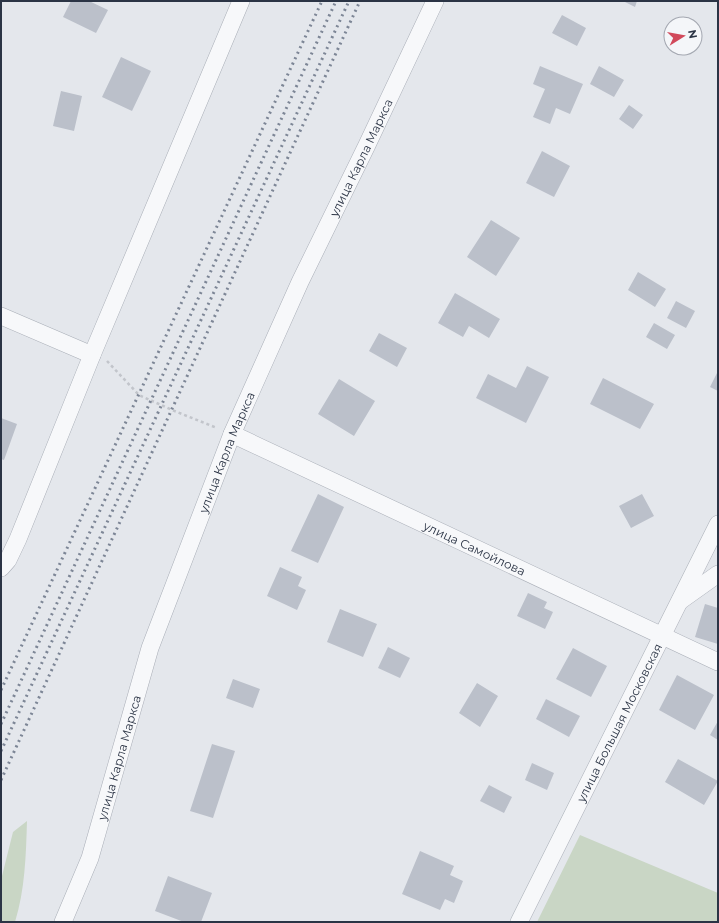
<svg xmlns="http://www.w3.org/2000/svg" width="719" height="923" viewBox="0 0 719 923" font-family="Montserrat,sans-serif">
  <rect width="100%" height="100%" fill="#e4e7ec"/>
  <path fill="#c9d6c5" d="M27,821C26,855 25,890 15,922H1V880L13,832Z
    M580,835L718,893V922H537Z"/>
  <path fill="#bbc0ca" d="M71,1H89L108,10L96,33L63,17Z
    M623,1H637L635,7Z
    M562,15L586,28L577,46L552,33Z
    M121,57L151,71L132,111L102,97Z
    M540,66L583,84L570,114L556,108L550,124L533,117L545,89L533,84Z
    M599,66L624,80L614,97L590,84Z
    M61,91L82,96L74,131L53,126Z
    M629,105L643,115L633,129L619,119Z
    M542,151L570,166L554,197L526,183Z
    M491,220L520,238L496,276L467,257Z
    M638,272L666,289L655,307L628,290Z
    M455,293L500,319L489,338L469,326L463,337L438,323Z
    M676,301L695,311L686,328L667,318Z
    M654,323L675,335L667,349L646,337Z
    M379,333L407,348L397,367L369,351Z
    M527,366L549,377L526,423L476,398L488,374L516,388Z
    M718,371V391L710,387Z
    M603,378L654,404L640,429L590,404Z
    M339,379L375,401L354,436L318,414Z
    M1,418L17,424L4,460L1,459Z
    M318,494L344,507L318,563L291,551Z
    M642,494L654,516L631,528L619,506Z
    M280,567L302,577L298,586L306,590L297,610L267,596Z
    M528,593L547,602L544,608L553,612L545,629L517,616Z
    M705,604L718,608V644L695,637Z
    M340,609L377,624L363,657L327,642Z
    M388,647L410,658L400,678L378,668Z
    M573,648L607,666L591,697L556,679Z
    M677,675L714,695L695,730L659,710Z
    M233,679L260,689L253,708L226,698Z
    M477,683L498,696L480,727L459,713Z
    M546,699L580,716L569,737L536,719Z
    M718,721V740L710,735Z
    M212,744L235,751L213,818L190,811Z
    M678,759L718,781L704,805L665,782Z
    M532,763L554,773L547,790L525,780Z
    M489,785L512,797L504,813L480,801Z
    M420,851L454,866L450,875L463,881L454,903L445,899L440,910L402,894Z
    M168,876L212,893L201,922H184L155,911Z"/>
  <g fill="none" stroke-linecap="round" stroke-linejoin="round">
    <g stroke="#a9aeb7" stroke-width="18">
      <g id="minor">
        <path d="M1,316L92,355"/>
        <path id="s1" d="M232,434L718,662"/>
        <path d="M1,568L8,560L18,539L92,355L241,1"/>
        <path d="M680,601L718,574"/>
        <path id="s2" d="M63,922L90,858L150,648L232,434L300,282L367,145L435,1"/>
        <path id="s3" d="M519,922L718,524"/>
      </g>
    </g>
    <path stroke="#c2c5cb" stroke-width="2.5" stroke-dasharray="3 3" stroke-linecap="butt" d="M107,361L139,395L172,410L217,428"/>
    <use href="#minor" stroke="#f7f8fa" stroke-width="17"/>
    <path stroke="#7d8696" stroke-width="3" stroke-dasharray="2 4" stroke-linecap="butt" d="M1,690L322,1
      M1,724L336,1
      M1,751L349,1
      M1,780L360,1"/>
  </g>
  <g text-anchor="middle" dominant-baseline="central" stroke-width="3.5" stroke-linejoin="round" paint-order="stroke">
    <g font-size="12" fill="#2b3445" stroke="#f4f6f9">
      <text stroke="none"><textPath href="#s2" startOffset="822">улица Карла Маркса</textPath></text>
      <text stroke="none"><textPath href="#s2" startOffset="498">улица Карла Маркса</textPath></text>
      <text stroke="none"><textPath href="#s1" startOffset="268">улица Самойлова</textPath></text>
      <text stroke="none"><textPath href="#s3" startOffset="223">улица Большая Московская</textPath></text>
      <text stroke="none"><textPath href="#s2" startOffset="174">улица Карла Маркса</textPath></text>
    </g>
  </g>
  <rect width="719" height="923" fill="none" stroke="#2b3445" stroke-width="4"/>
  <g transform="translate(683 36) rotate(79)"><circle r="19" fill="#f4f6f9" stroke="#a4a8b1"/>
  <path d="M0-3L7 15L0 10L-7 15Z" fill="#d1495b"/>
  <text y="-6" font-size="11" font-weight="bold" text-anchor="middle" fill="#2b3445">N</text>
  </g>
</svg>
